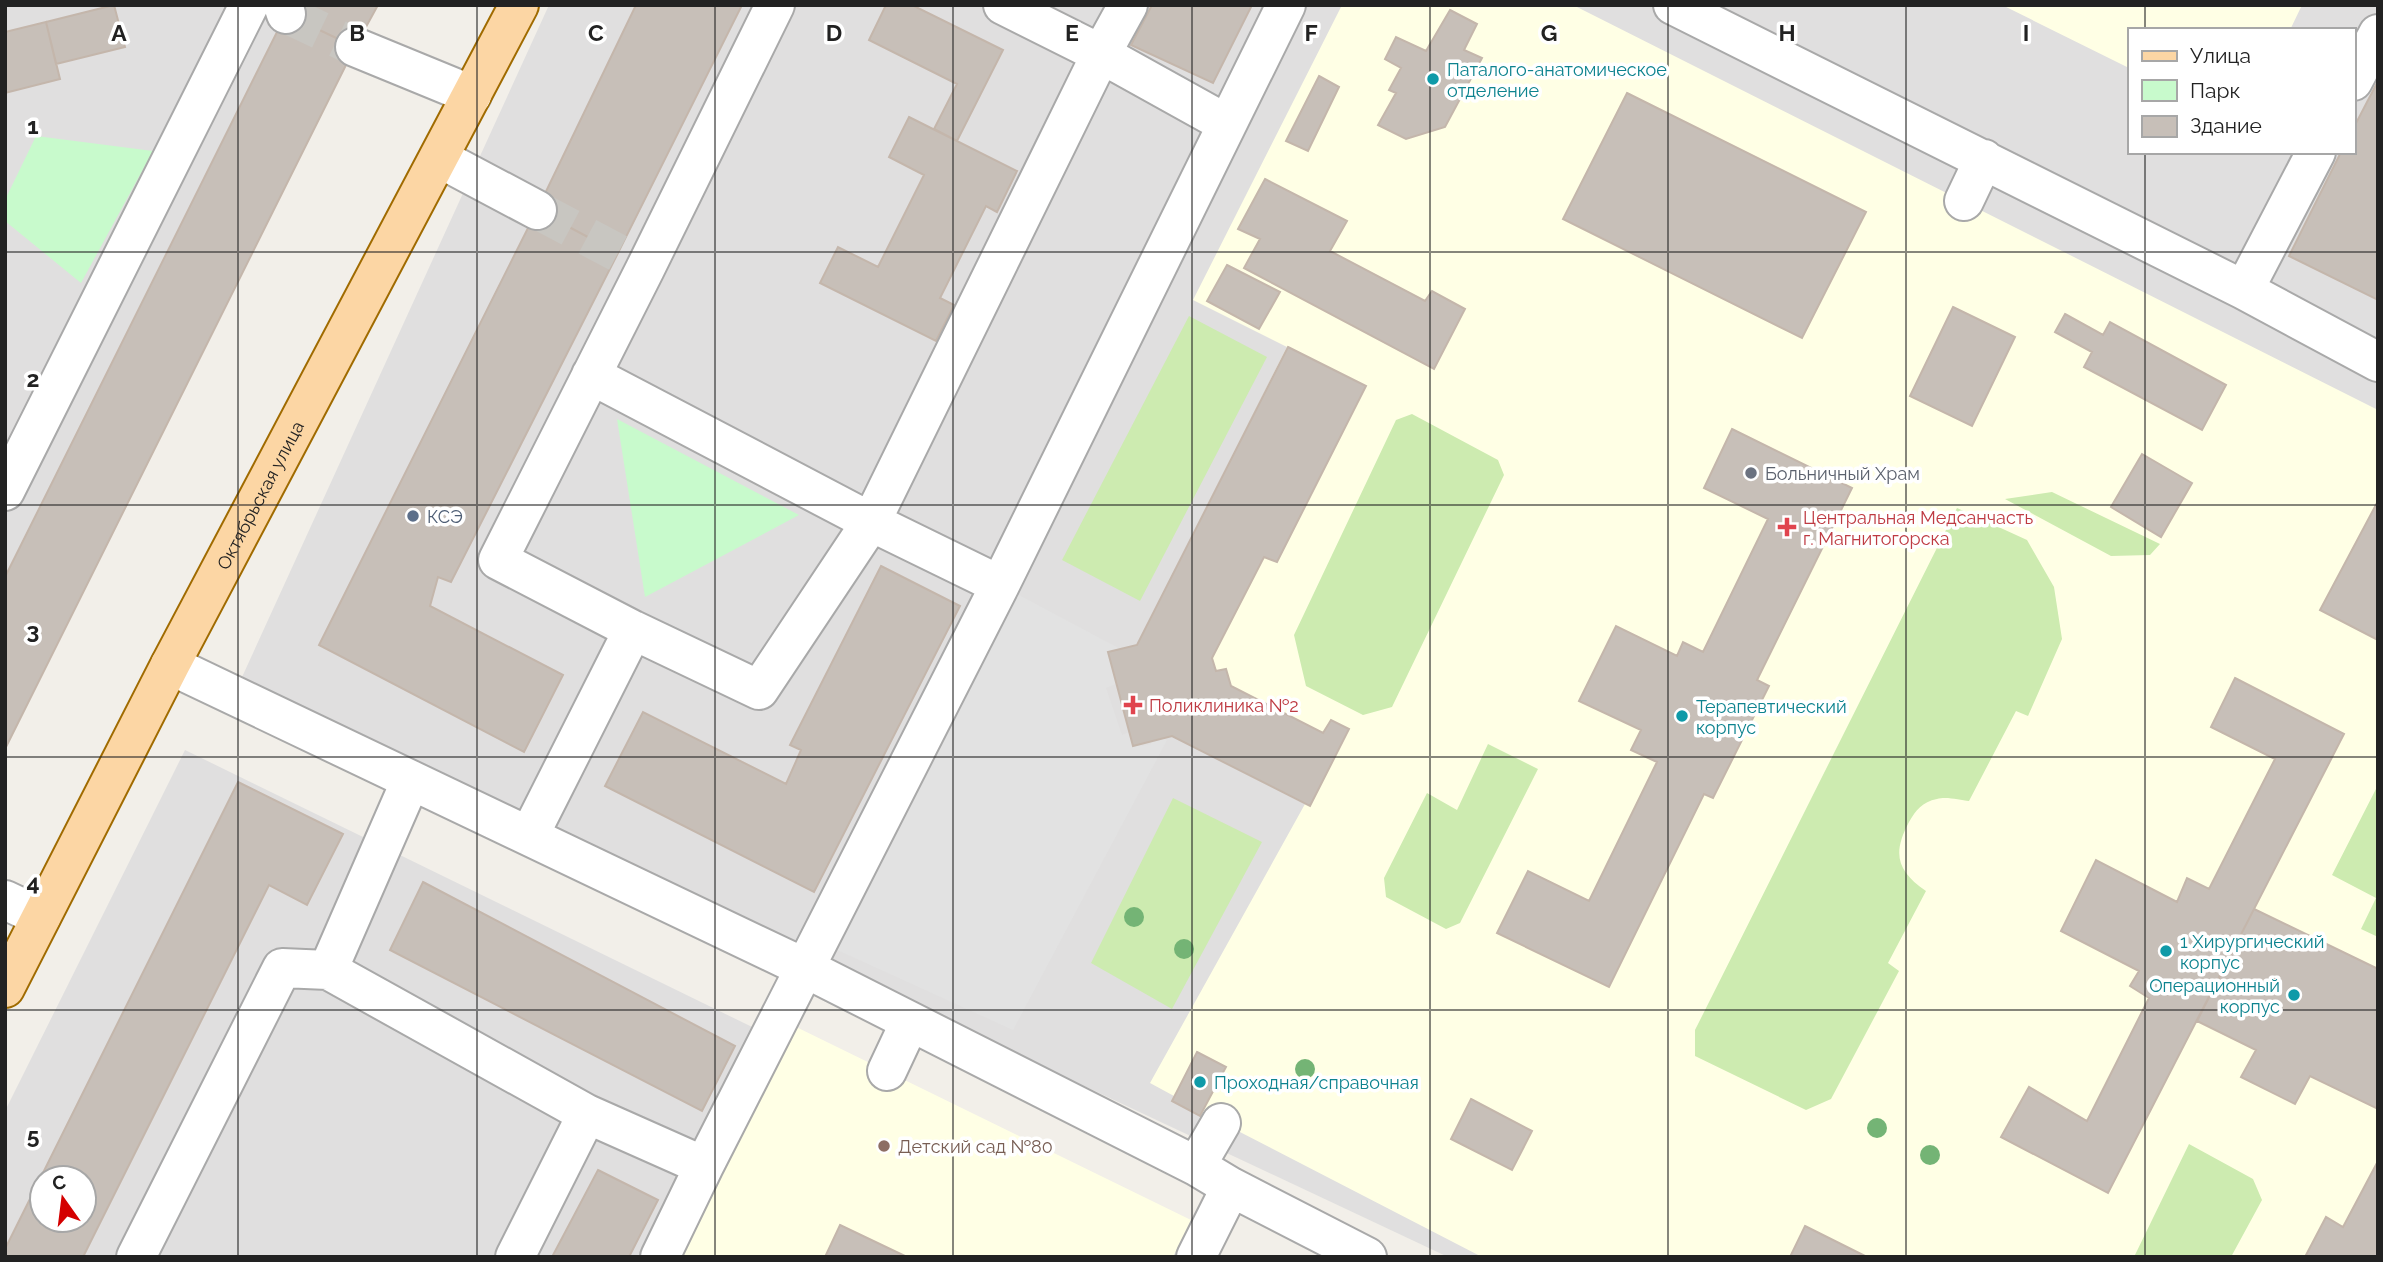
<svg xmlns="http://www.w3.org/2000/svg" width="2383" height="1262" viewBox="0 0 2383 1262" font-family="Raleway,sans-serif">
  <rect width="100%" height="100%" fill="#f2efe9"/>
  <path fill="#e0dfdf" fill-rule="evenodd" d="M5,5H366L5,721Z
    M549,5H2378V1242L2371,1257H1448L237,688ZM2129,30H2353V152H2129Z
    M185,750L1223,1257H5V1111ZM42,1178H84V1220H42Z"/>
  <path fill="#ffffe5" d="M1342,5H1573L2378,410V1257H1482L1203,1113L1200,1116L1172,1101L1174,1096L1150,1083L1305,804L1172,736L1133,746L1108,652L1137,645L1287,347L1193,300Z
    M2002,5H2302L2290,30H2129V68Z
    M786,1022L1191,1220L1173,1257H677Z"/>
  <path fill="#cdebb0" d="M1189,316L1267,357L1140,601L1062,560Z
    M1412,414L1498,460L1504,475L1392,707L1363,715L1306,686L1294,635L1396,420Z
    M2052,492L2160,544L2150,555L2111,556L2005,499Z
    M1957,508L2027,540L2054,587L2062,639L2028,716L2016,711L1969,801C1960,800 1946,796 1937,799C1922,802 1916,810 1909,822C1892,854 1897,871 1926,891L1888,963L1899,971L1831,1099L1806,1110L1695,1056V1030Z
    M1488,744L1538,769L1460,923L1446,929L1386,897L1384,878L1427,793L1457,810Z
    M2378,785V937L2361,929L2376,898L2332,875Z
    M1173,798L1262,842L1172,1009L1091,963Z
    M2189,1144L2253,1179L2262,1200L2231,1257H2134Z"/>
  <path fill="#c8facc" d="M36,136L153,151L81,283L5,221V200Z
    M617,419L799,515L645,597Z"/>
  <path fill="#e2e2e2" d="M1000,585L1141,660L1126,680L1106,688L1122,735L1141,727L1137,736L1141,746L1151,744L1150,741L1158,737L1167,740L1013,1030L822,943Z"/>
  <path fill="#c7bfb8" stroke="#c4b6ab" stroke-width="2" fill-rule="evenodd" d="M114,5L125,47L56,64L46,22Z
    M291,5H378L355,47L286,14Z
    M636,5H742L618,253L537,210Z
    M886,5H912L1003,50L957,141L934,129L957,84L869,40Z
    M1152,5H1252L1213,83L1131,45Z
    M1450,10L1477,24L1464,50L1482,58L1445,127L1406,139L1378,125L1396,93L1389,90L1401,68L1385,59L1396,37L1426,51Z
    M286,14L355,47L5,749V577Z
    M46,22L60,79L5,93V32Z
    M1319,76L1339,87L1308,151L1286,141Z
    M2378,81V300L2289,256L2341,152H2353V129Z
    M1627,93L1866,212L1802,338L1563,219Z
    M909,117L1017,171L997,212L986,206L940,298L954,305L936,341L820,283L838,247L878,267L924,175L889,157Z
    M1265,179L1347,221L1330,251L1425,301L1432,291L1465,309L1434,369L1244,268L1260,239L1238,229Z
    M537,210L618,253L451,582L438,577L430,606L563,675L524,752L319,645Z
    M1227,265L1280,292L1259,329L1207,301Z
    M1953,307L2015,337L1972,426L1910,396Z
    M2065,314L2103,335L2110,322L2226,385L2202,430L2084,367L2092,352L2055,332Z
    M1288,347L1366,386L1277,562L1264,557L1212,658L1216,671L1226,669L1231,686L1323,733L1331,720L1349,729L1310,806L1172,736L1133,746L1108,652L1137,645Z
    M1732,429L1852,488L1757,680L1769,686L1713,798L1704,794L1609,987L1497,933L1528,871L1589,901L1657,762L1631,750L1641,730L1579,701L1616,626L1677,656L1683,642L1703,652L1768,519L1704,488Z
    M2142,454L2192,483L2161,537L2111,507Z
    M2378,501V640L2320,610Z
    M881,566L960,606L814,892L605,786L643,712L786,784L801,750L790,745Z
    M2235,678L2344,734L2108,1193L2001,1137L2029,1087L2087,1121L2149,998L2130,986L2139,971L2061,931L2096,860L2177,902L2187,878L2209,889L2275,759L2211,727Z
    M238,782L343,834L307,905L269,885L83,1257H5V1249ZM42,1178H84V1220H42Z
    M423,882L735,1046L702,1111L390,950Z
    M2254,909L2378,969V1109L2310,1076L2295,1104L2241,1077L2256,1050L2197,1021Z
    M1197,1052L1226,1067L1200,1116L1172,1101Z
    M1471,1099L1532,1131L1512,1170L1451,1139Z
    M2378,1161V1257H2305L2326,1217L2343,1227Z
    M598,1170L658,1200L629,1257H552Z
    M840,1225L907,1257H825Z
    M1805,1226L1867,1257H1790Z"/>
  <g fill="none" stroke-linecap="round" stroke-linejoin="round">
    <path stroke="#c8c6c1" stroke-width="38" stroke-dasharray="38 19" stroke-linecap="butt" d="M286,14L355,47
      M537,210L618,253"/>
    <g stroke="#a9a9a9" stroke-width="42">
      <path id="minor" d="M283,5L286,14
        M775,5L645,269L498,560L633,630L759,690L871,522L1101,54L1128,5
        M1003,5L1101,54L1227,124
        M1673,5L2244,290L2378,362
        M355,47L472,95
        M2353,81L2378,34
        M439,158L537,210
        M1964,201L1984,159
        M2244,290L2316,152
        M591,375L871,522L1000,585
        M5,491L249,5
        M170,665L805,968L1196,1166L1231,1187L1367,1257
        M529,836L633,630
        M5,900L41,917
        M328,970L587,1114L704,1166
        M887,1071L910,1022
        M1196,1166L1221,1123
        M136,1257L282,968L328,970L411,780
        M515,1257L587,1114
        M660,1257L704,1166L1000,585L1286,5
        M1196,1257L1231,1187"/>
    </g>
    <g stroke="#a06b00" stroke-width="42">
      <g id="major">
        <path id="s1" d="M5,988L170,665L519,5"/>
      </g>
    </g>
    <use href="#minor" stroke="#fff" stroke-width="38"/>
    <use href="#major" stroke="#fcd6a4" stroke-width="38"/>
  </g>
  <g fill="#74b475">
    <circle cx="1134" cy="917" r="10"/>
    <circle cx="1184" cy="949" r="10"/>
    <circle cx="1305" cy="1069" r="10"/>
    <circle cx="1877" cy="1128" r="10"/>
    <circle cx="1930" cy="1155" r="10"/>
  </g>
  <path fill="none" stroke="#222" stroke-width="2" stroke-opacity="0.55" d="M238,5V1257M477,5V1257M715,5V1257M953,5V1257M1192,5V1257M1430,5V1257M1668,5V1257M1906,5V1257M2145,5V30M2145,152V1257M5,252H2378M5,505H2378M5,757H2378M5,1010H2378"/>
  <g fill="#0f9aa8" stroke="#fff" stroke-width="2.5">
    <circle cx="1433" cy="79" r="7"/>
    <circle cx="1682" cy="716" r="7"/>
    <circle cx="2166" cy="951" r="7"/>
    <circle cx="2294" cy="995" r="7"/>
    <circle cx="1200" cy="1082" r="7"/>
  </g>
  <circle fill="#6b7280" stroke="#fff" stroke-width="2.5" cx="1751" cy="473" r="7"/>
  <circle fill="#5c6f8a" stroke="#fff" stroke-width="2.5" cx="413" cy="516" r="7"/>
  <g fill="#e0444e" stroke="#fff" stroke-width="2.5">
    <path d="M1783.5 516.5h7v7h7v7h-7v7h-7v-7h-7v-7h7z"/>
    <path d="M1129.5 694.5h7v7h7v7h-7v7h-7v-7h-7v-7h7z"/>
  </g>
  <circle fill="#8d6e63" stroke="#fff" stroke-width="2.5" cx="884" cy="1146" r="7"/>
  <g text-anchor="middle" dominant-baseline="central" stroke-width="7" stroke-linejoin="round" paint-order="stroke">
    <g font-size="18" fill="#0d838f" stroke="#fff" text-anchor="start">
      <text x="1447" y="69">Паталого-анатомическое<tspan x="1447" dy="21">отделение</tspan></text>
      <text x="1696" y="706">Терапевтический<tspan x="1696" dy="21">корпус</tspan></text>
      <text x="2180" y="941">1 Хирургический<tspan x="2180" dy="21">корпус</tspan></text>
      <text x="2280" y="985" text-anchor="end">Операционный<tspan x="2280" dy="21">корпус</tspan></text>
      <text x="1214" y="1082">Проходная/справочная</text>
    </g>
    <g font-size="18" fill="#5b616d" stroke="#fff" text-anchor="start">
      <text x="1765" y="473">Больничный Храм</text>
    </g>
    <g font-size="18" fill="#222" stroke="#fff">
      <text stroke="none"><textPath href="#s1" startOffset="555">Октябрьская улица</textPath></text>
    </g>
    <g font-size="18" fill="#4e5e75" stroke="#fff" text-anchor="start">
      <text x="427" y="516">КСЭ</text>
    </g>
    <g font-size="18" fill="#be3a42" stroke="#fff" text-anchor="start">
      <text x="1803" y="517">Центральная Медсанчасть<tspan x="1803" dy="21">г. Магнитогорска</tspan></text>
      <text x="1149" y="705">Поликлиника №2</text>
    </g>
    <g font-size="18" fill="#785e54" stroke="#fff" text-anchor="start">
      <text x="898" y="1146">Детский сад №80</text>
    </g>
  </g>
  <g font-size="23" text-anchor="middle" font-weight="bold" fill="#222" stroke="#fff" stroke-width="7" stroke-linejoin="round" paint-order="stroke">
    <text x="119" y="41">A</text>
    <text x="357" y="41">B</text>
    <text x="596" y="41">C</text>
    <text x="834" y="41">D</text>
    <text x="1072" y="41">E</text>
    <text x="1311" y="41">F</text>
    <text x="1549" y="41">G</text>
    <text x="1787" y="41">H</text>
    <text x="2026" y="41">I</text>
    <text x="33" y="134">1</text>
    <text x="33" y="387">2</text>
    <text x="33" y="639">3</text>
    <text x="33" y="891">4</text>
    <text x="33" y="1144">5</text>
  </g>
  <rect width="2383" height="1262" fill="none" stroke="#222222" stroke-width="14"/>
  <rect x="2128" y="28" width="228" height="126" fill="#ffffff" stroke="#a7a7a7" stroke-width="2"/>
  <rect x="2142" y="51" width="35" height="10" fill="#fcd6a4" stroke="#a7a7a7" stroke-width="2"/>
  <text x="2190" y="63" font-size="21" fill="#222222">Улица</text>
  <rect x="2142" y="80" width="35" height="21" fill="#c8facc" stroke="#a7a7a7" stroke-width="2"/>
  <text x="2190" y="98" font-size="21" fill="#222222">Парк</text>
  <rect x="2142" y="116" width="35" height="21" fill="#c7bfb8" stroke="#a7a7a7" stroke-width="2"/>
  <text x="2190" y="133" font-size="21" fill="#222222">Здание</text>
  <g transform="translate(63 1199) rotate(346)"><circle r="33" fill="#ffffff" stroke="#a7a7a7" stroke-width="2"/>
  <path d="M0-5L12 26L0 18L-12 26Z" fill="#d40000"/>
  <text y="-10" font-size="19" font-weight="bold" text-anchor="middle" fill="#222222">С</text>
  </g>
</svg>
